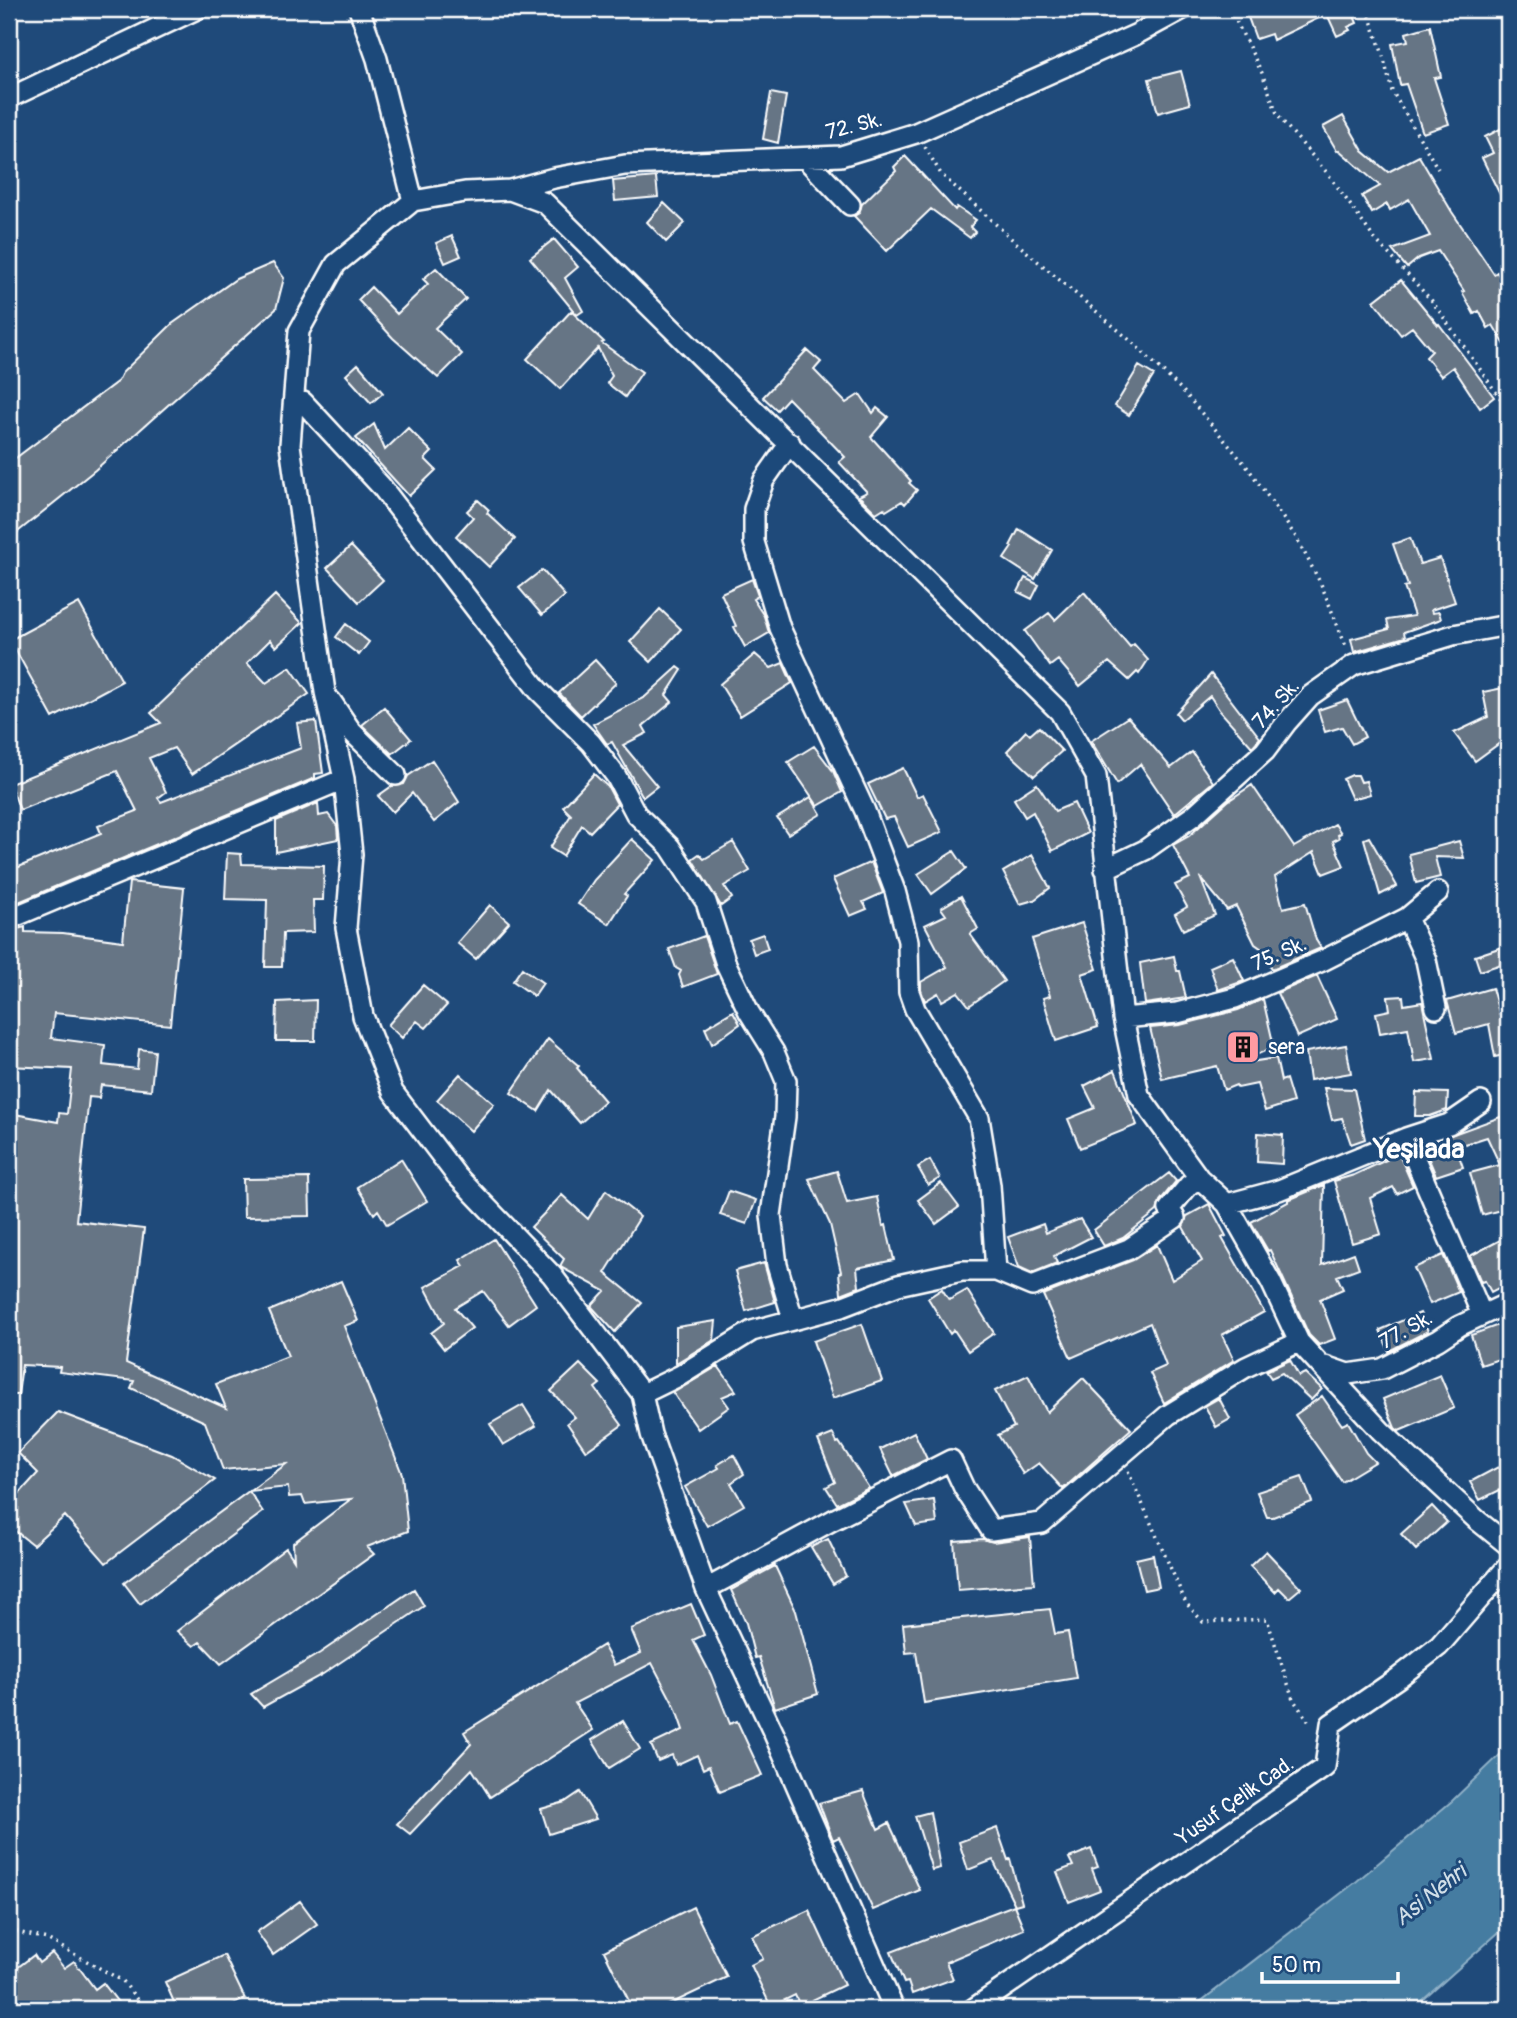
<svg xmlns="http://www.w3.org/2000/svg" width="1517" height="2018" viewBox="0 0 1517 2018" font-family="Pangolin,sans-serif">
  <rect width="100%" height="100%" fill="#1f4a7a"/>
  <filter id="ink" filterUnits="userSpaceOnUse"><feTurbulence type="fractalNoise" baseFrequency=".0143" numOctaves="2"/><feDisplacementMap in="SourceGraphic" scale="14" xChannelSelector="R" yChannelSelector="G"/><feConvolveMatrix kernelMatrix="1 2 1 2 8 2 1 2 1" color-interpolation-filters="sRGB"/></filter>
  <g filter="url(#ink)">
    <path fill="#447ca1" stroke="#8fb0c7" stroke-width="2" d="M1508,1747V1924L1423,2000L1412,2009H1191L1357,1881L1452,1801Z"/>
    <path fill="#667585" stroke="#fff" stroke-width="2" d="M1245,9H1351L1357,23L1348,27L1350,30L1337,36L1327,14L1273,40L1271,34L1256,39Z
      M1430,26L1441,77L1434,78L1449,124L1423,133L1406,84L1400,85L1392,44L1408,41L1406,33Z
      M1181,71L1190,104L1158,113L1149,79Z
      M771,93L786,96L778,143L763,139Z
      M1343,116L1363,151L1388,172L1419,156L1452,212L1494,274L1497,272L1508,292V350L1493,325L1488,328L1479,311L1474,314L1462,292L1464,291L1438,251L1419,258L1407,268L1392,250L1430,236L1409,199L1390,210L1387,204L1372,213L1362,196L1380,186L1339,150L1337,151L1323,127Z
      M1508,125V211L1482,158L1493,153L1485,137Z
      M905,156L955,210L957,207L976,220L970,227L975,232L970,238L931,209L887,251L854,216L859,213L862,204L896,171L894,167Z
      M656,177L658,197L615,201L613,181Z
      M664,203L685,223L666,242L647,222Z
      M452,236L461,256L445,263L436,243Z
      M554,239L578,267L565,278L583,311L577,315L530,258Z
      M273,263L284,278L276,309L95,470L9,539V463L118,381L122,373L172,324L236,279Z
      M436,268L466,299L435,328L462,354L438,378L393,338L358,300L371,287L397,314L428,284L423,279Z
      M1401,280L1438,325L1439,324L1494,397L1480,408L1453,367L1441,376L1426,357L1432,351L1412,327L1401,335L1374,301Z
      M571,311L604,342L602,343L642,372L625,397L607,383L612,376L598,348L560,389L527,359Z
      M807,350L821,362L814,370L846,403L860,394L873,413L877,408L888,417L871,437L911,481L909,483L917,490L905,504L902,501L886,511L884,508L876,513L859,496L867,492L839,462L845,457L788,398L777,410L763,397Z
      M358,364L383,393L371,403L346,375Z
      M1139,366L1154,375L1129,415L1115,406Z
      M374,424L385,450L408,428L432,452L425,459L436,470L409,496L356,438Z
      M478,500L489,510L487,513L515,539L489,567L456,536L473,517L467,511Z
      M1019,529L1052,550L1035,579L1004,559L1012,547L1010,546Z
      M1410,538L1420,564L1440,558L1455,602L1431,610L1432,613L1439,612L1441,619L1404,632L1405,637L1354,652L1351,639L1389,629L1387,620L1414,616L1404,587L1408,586L1393,544Z
      M351,546L383,580L359,602L327,568Z
      M542,570L565,596L542,615L519,588Z
      M1025,578L1039,585L1032,599L1018,592Z
      M752,579L758,596L753,599L764,616L769,633L745,647L734,627L736,626L721,593Z
      M1084,592L1130,647L1134,644L1148,660L1139,674L1137,672L1129,680L1109,662L1080,686L1058,660L1050,666L1025,631L1049,613L1055,620Z
      M275,595L302,623L276,647L270,640L247,663L266,683L290,667L309,694L192,774L174,748L149,758L166,792L158,798L161,802L301,748L297,723L316,721L323,773L315,774V778L9,906V871L101,833L98,826L137,811L117,771L20,810L10,784L161,723L151,713Z
      M79,603L122,681L53,718L10,640Z
      M660,609L681,629L651,662L630,642Z
      M346,624L369,642L359,655L336,637Z
      M755,654L771,668L783,663L792,683L740,716L720,684Z
      M595,660L616,683L581,716L559,693Z
      M678,667L682,670L666,695L672,702L643,726L647,733L623,745L657,786L643,797L612,742L607,744L593,724L645,697Z
      M1211,674L1260,738L1252,747L1220,711L1210,696L1182,720L1176,713Z
      M1508,687V737L1475,761L1454,733L1488,717L1483,692Z
      M1347,700L1365,737L1352,744L1342,727L1325,732L1318,710Z
      M384,707L411,739L392,754L362,725Z
      M1128,717L1171,768L1192,752L1213,782L1174,814L1140,764L1117,784L1091,741Z
      M1039,727L1062,751L1034,776L1007,751L1026,731L1030,735Z
      M814,746L833,771L842,792L818,806L788,762Z
      M432,760L459,802L434,822L412,793L393,812L378,796L392,786L404,784L408,776Z
      M903,768L917,797L923,794L942,832L908,847L894,817L885,819L868,784Z
      M594,774L608,787L617,804L590,832L582,825L563,856L550,848L571,815L563,807Z
      M1352,775H1358L1361,782L1366,781L1370,794L1352,799L1343,779Z
      M1037,784L1055,811L1074,803L1088,833L1052,851L1033,812L1025,817L1014,799Z
      M1252,785L1294,847L1335,824L1341,833L1338,835L1339,838L1333,841L1344,866L1323,874L1314,852L1275,877L1283,908L1305,903L1316,940L1321,948L1272,969L1262,949L1255,944L1236,906L1227,910L1200,877L1215,915L1183,930L1175,914L1187,907L1175,885L1190,878L1173,845L1189,836L1228,801Z
      M811,797L821,814L788,834L777,818Z
      M318,803L319,816L328,814L337,826L338,839L276,852V821Z
      M1369,837L1397,886L1380,895L1364,839Z
      M632,839L655,860L624,894L627,896L609,924L578,904L594,880Z
      M1459,841L1464,858L1435,857L1440,877L1416,883L1409,854Z
      M733,842L750,871L724,886L732,898L721,906L692,859L699,854L704,859Z
      M954,851L966,869L932,894L918,874Z
      M227,853L241,854L242,864L324,866L323,900H313L314,932L283,933L282,967H265L267,900L225,899Z
      M1032,855L1050,888L1034,900L1020,904L1003,872Z
      M871,862L883,893L863,902L867,909L850,916L833,879Z
      M129,882L184,888L170,1025L54,1013L51,1038L105,1045L103,1065L137,1069L139,1049L155,1051L151,1090L101,1085L99,1098L89,1097L76,1221L144,1229L126,1363L226,1408L216,1384L288,1356L269,1311L341,1281L358,1321L344,1326L402,1474L408,1531L367,1547L374,1554L221,1664L200,1642L194,1646L177,1631L286,1548L294,1560L293,1543L351,1499L305,1504L302,1496L289,1497L288,1487L250,1491L286,1464L223,1470L205,1422L131,1388L134,1381L59,1372L60,1367L22,1365L18,1395H9V1214L14,1172H9V1113L58,1122L59,1113L67,1114L72,1069L9,1066V931L25,927V932L63,933L123,941Z
      M961,896L978,929L970,934L1004,981L969,1006L958,992L942,1001L938,993L925,1001L921,990V982L947,967L925,925L946,915L941,908Z
      M490,905L509,922L476,959L457,943Z
      M1082,923L1097,969L1082,974L1098,1027L1056,1041L1043,998L1050,996L1032,939Z
      M763,934L768,949L754,954L749,939Z
      M704,936L717,974L683,987L679,975L681,971L676,968L669,949Z
      M1508,945V962L1480,971L1475,956Z
      M1174,956L1177,971H1180L1186,998L1145,1004L1140,963Z
      M1233,957L1244,981L1218,990L1210,967Z
      M522,968L543,983L534,996L513,981Z
      M1317,976L1337,1019L1297,1037L1277,993Z
      M423,985L447,1005L426,1028L417,1021L402,1038L388,1025Z
      M1492,988L1502,1023L1508,1022V1054L1495,1057L1489,1024L1456,1033L1447,1001Z
      M1403,996L1404,1005L1422,1002L1434,1059L1414,1062L1408,1028L1380,1033L1376,1013L1390,1010L1388,997Z
      M1263,999L1274,1047L1249,1058L1250,1062L1276,1058L1281,1081L1286,1079L1293,1102L1265,1111L1257,1084L1238,1088L1236,1085L1224,1090L1217,1066L1162,1079L1150,1028L1180,1025L1238,1010Z
      M316,1000L315,1041H276L277,1002Z
      M733,1011L740,1024L712,1044L705,1028Z
      M548,1039L579,1066L577,1068L605,1101L580,1123L551,1090L538,1111L511,1093Z
      M1346,1045L1351,1073L1310,1080L1306,1052Z
      M1115,1070L1137,1125L1080,1148L1068,1119L1095,1108L1084,1086Z
      M460,1074L494,1104L471,1131L437,1100Z
      M1324,1088L1354,1089L1365,1139L1351,1144L1342,1118L1332,1120Z
      M1416,1092L1448,1093L1447,1110L1430,1116H1415Z
      M1503,1116L1508,1131V1208L1482,1215L1470,1173L1500,1165L1487,1137L1456,1147L1463,1167L1436,1176L1423,1145Z
      M1258,1133L1283,1135L1282,1164L1257,1162Z
      M1399,1154L1413,1186L1397,1194L1393,1187L1370,1198L1381,1234L1352,1243L1334,1181L1354,1175Z
      M401,1159L427,1201L387,1225L378,1210L374,1214L357,1187Z
      M930,1160L940,1178L928,1185L918,1167Z
      M837,1171L847,1203L877,1197L883,1226L886,1225L894,1260L857,1268L859,1287L841,1294L839,1273L841,1272L830,1224L809,1179Z
      M1169,1173L1176,1181L1160,1201L1157,1211L1123,1238L1104,1246L1094,1230Z
      M309,1178L310,1216L244,1217L243,1179Z
      M941,1183L959,1207L936,1224L918,1200Z
      M1324,1185L1322,1265L1354,1253L1359,1268L1337,1276L1343,1289L1320,1299L1335,1339L1319,1345L1309,1335L1270,1250L1268,1251L1251,1222L1288,1202V1200Z
      M606,1190L640,1217L605,1273L642,1303L615,1332L591,1306L605,1291L562,1268L560,1266L564,1259L531,1227L562,1195L588,1219Z
      M729,1191L756,1200L747,1224L720,1215Z
      M1209,1204L1226,1236L1222,1238L1264,1312L1222,1335L1234,1360L1164,1403L1150,1373L1166,1366L1150,1323L1071,1358L1043,1295L1133,1260L1157,1245L1172,1280L1202,1261L1183,1227L1187,1216Z
      M1080,1219L1091,1237L1054,1256L1057,1263L1032,1273L1019,1267L1008,1237L1043,1224L1046,1233Z
      M1508,1236V1283L1491,1292L1485,1281L1481,1282L1470,1256Z
      M494,1239L536,1305L509,1325L483,1291L455,1308L472,1328L444,1349L431,1333L444,1323L425,1287L464,1266L460,1260Z
      M1443,1255L1459,1292L1430,1304L1414,1268Z
      M764,1263L775,1302L746,1311L735,1271Z
      M942,1289L949,1300L967,1290L994,1333L968,1351L954,1330L950,1334L928,1298Z
      M1420,1313L1428,1331L1389,1351L1380,1330Z
      M716,1321L714,1340L676,1363V1327Z
      M1504,1323L1508,1335V1356L1481,1365L1471,1335Z
      M862,1324L882,1381L833,1398L813,1341Z
      M1290,1360L1299,1376L1305,1373L1322,1389L1311,1400L1282,1373L1271,1378L1266,1371Z
      M580,1364L600,1384L595,1388L622,1425L586,1451L567,1423L575,1417L551,1391Z
      M718,1366L736,1391L722,1397L729,1407L698,1429L673,1393Z
      M1028,1375L1047,1412L1083,1378L1131,1429L1063,1489L1039,1463L1023,1474L998,1435L1014,1427L995,1391Z
      M1440,1375L1454,1408L1399,1431L1395,1428L1383,1399Z
      M1322,1396L1342,1425L1348,1422L1366,1453L1375,1462L1342,1482L1295,1415Z
      M1219,1398L1230,1419L1216,1427L1205,1406Z
      M523,1405L536,1426L503,1445L490,1424Z
      M58,1412L172,1455L215,1480L106,1563L65,1516L33,1545L9,1526V1505L38,1473L18,1453Z
      M914,1432L927,1459L893,1476L880,1449Z
      M833,1434L837,1443L839,1442L869,1488L837,1504L826,1487L835,1482L818,1440Z
      M734,1455L744,1474L731,1483L744,1505L707,1526L685,1487L719,1468L717,1465Z
      M1498,1467L1508,1486L1480,1500L1470,1482Z
      M1302,1477L1312,1502L1273,1517H1267L1257,1492Z
      M249,1491L263,1512L140,1604L124,1583Z
      M934,1500L937,1523L916,1526L906,1504Z
      M1432,1506L1447,1522L1416,1550L1401,1534Z
      M1030,1537L1034,1584L958,1590L954,1541L983,1539L993,1542Z
      M828,1539L846,1576L833,1584L811,1547Z
      M1266,1551L1301,1588L1289,1598L1279,1588L1275,1592L1250,1566Z
      M1153,1555L1159,1587L1144,1590L1136,1559Z
      M775,1566L796,1611L818,1694L775,1708L759,1657L755,1658L746,1623L731,1590Z
      M414,1589L424,1606L323,1674L263,1707L251,1694L320,1653Z
      M691,1604L704,1635L693,1640L711,1675L730,1724L737,1721L762,1775L720,1792L709,1766L703,1769L697,1755L676,1765L672,1755L658,1761L651,1745L683,1730L675,1707L652,1663L575,1703L593,1730L490,1797L472,1769L410,1834L397,1824L471,1744L464,1732L603,1645L614,1665L641,1653L631,1629Z
      M1050,1609L1055,1634L1068,1632L1076,1678L924,1703L916,1652L906,1653L903,1624Z
      M623,1721L640,1749L609,1768L592,1740Z
      M863,1791L878,1829L889,1823L920,1890L873,1910L839,1837L833,1840L819,1803Z
      M580,1792L596,1819L549,1834L541,1809L565,1802Z
      M930,1812L940,1868L932,1870L915,1816Z
      M997,1828L1008,1860L1010,1859L1022,1903L1015,1905L993,1860L968,1870L959,1842Z
      M1091,1849L1098,1867L1092,1869L1100,1890L1069,1902L1057,1872L1073,1866L1069,1858Z
      M300,1901L317,1924L273,1955L257,1932Z
      M1014,1905L1024,1929L946,1962L953,1979L912,1994L908,1982L904,1983L891,1952Z
      M693,1907L727,1977L660,2009H633L604,1951Z
      M809,1910L844,1985L800,2006L795,1995L771,2007L751,1965L763,1959L752,1936Z
      M52,1953L64,1968L74,1961L95,1989L103,1983L123,2009H9V1974L34,1955L39,1963Z
      M224,1955L245,1999L223,2009H177L165,1982Z"/>
    <g fill="none" stroke-linecap="round" stroke-linejoin="round">
      <g stroke="#fff" stroke-width="24">
        <path id="minor" d="M359,9L377,59L413,201
          M9,98L197,9
          M806,159L850,205
          M510,190L554,178L625,165L841,156L916,133L1135,35L1183,9
          M294,399L303,402L381,486L538,690L591,743L616,776L636,814L670,847L706,902L726,964L749,1012L774,1052L786,1081L785,1117L771,1215L777,1265L793,1319
          M790,443L764,480L754,509V542L780,628L865,811L895,891L908,941L909,992L915,1009L979,1118L990,1185L996,1271
          M331,701L352,732L396,775
          M1105,869L1145,850L1193,816L1265,751L1286,723L1310,696L1354,665L1453,635L1508,625
          M1407,918L1426,960L1436,1008
          M9,919L344,779
          M1123,1018L1177,1013L1235,998L1322,961L1407,918L1438,892
          M1406,1138L1482,1315
          M1227,1204L1279,1190L1406,1138L1449,1124L1481,1102
          M1325,1366L1348,1374L1382,1369L1438,1340L1459,1326L1508,1303
          M642,1394L681,1375L752,1331L841,1307L898,1285L962,1271H996L1032,1286L1129,1249L1175,1218L1169,1209L1189,1185L1199,1178
          M706,1589L833,1520L951,1460L964,1488L991,1530L1042,1523L1168,1415L1246,1367L1299,1342
          M894,2009L774,1734L706,1589L651,1434L642,1394L552,1275L456,1175L393,1092L363,1016L346,928L352,854L344,779L325,692L290,445L299,331L336,264L413,201L465,192L510,190L545,203L1060,712L1096,776L1123,1018L1139,1095L1199,1178L1227,1204L1271,1282L1299,1342L1381,1431L1477,1520L1508,1545
          M973,2009L1325,1767L1331,1724L1398,1678L1439,1646L1508,1566"/>
      </g>
      <path stroke="#fff" stroke-width="3.5" stroke-dasharray="2 5" stroke-linecap="butt" d="M1230,9L1262,73L1278,116L1329,175L1373,237L1432,301L1508,409
        M1367,9L1382,52L1392,91L1438,169
        M925,147L941,174L1013,240L1132,342L1183,391L1248,468L1296,537L1321,584L1347,649
        M1128,1471L1186,1603L1203,1622L1267,1619L1293,1699L1311,1725
        M9,1930L47,1939L123,1981L144,2009"/>
      <use href="#minor" stroke="#1f4a7a" stroke-width="19"/>
    </g>
  </g>
  <defs>
    <g id="building-square" transform="scale(1.75)"><rect x="-9" y="-9" width="18" height="18" rx="4" fill="#ff9aa2" stroke="#1f4a7a"/><path d="M-4-6H4V6H1V3H-1V6H-4ZM-2.5-4.3h1.7v1.8h-1.7ZM.8-4.3h1.7v1.8H.8ZM-2.5-1h1.7V.8h-1.7ZM.8-1h1.7V.8H.8Z" fill="#111"/></g>
  </defs>
  <g fill-rule="evenodd">
    <use href="#building-square" x="1243" y="1047"/>
  </g>
  <g text-anchor="middle" dominant-baseline="central" stroke-width="6" stroke-linejoin="round" paint-order="stroke">
    <g font-size="21" fill="#fff" stroke="#1f4a7a">
      <text transform="translate(854 126) rotate(-14)">72. Sk.</text>
      <text transform="translate(1276 704) rotate(-48)">74. Sk.</text>
      <text transform="translate(1279 954) rotate(-23)">75. Sk.</text>
      <text transform="translate(1406 1330) rotate(-29)">77. Sk.</text>
      <text transform="translate(1235 1801) rotate(-35)">Yusuf Çelik Cad.</text>
    </g>
    <g font-size="21" fill="#fff" stroke="#1f4a7a" text-anchor="start">
      <text x="1268" y="1047">sera</text>
    </g>
    <g font-size="23" font-style="italic" fill="#d0dee8" stroke="#1f4a7a">
      <text transform="translate(1430 1895) rotate(-38)">Asi Nehri</text>
    </g>
    <g font-size="28" font-weight="bold" fill="#fff" stroke="#1f4a7a">
      <text x="1419" y="1149">Yeşilada</text>
    </g>
  </g>
  <rect width="1517" height="2018" fill="none" stroke="#1f4a7a" stroke-width="35"/>
  <rect x="18" y="18" width="1482" height="1983" fill="none" stroke="#fff" stroke-width="2.5" filter="url(#ink)"/>
  <path d="M1262 1972v10h136v-10" fill="none" stroke="#ffffff" stroke-width="3.5"/>
  <text x="1272" y="1972" font-size="21" fill="#ffffff" stroke="#1f4a7a" stroke-width="5" paint-order="stroke">50 m</text>
</svg>
